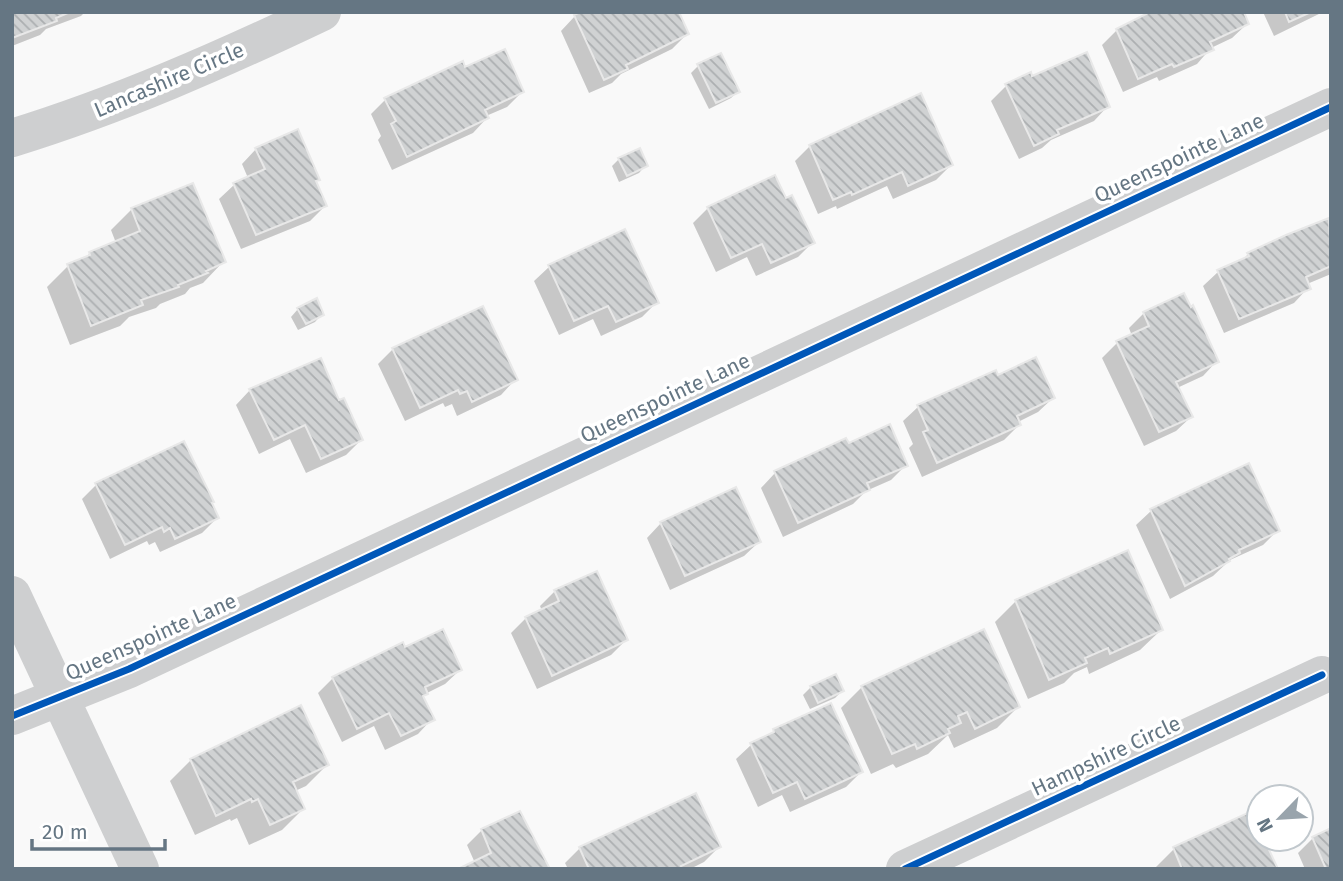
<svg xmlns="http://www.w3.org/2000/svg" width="1343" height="881" viewBox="0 0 1343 881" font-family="'Fira Sans',sans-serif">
  <defs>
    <pattern id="building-back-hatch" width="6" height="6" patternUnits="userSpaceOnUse" patternTransform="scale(1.75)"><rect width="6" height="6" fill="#d0d2d3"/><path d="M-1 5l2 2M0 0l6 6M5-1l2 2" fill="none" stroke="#acafb1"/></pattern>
  </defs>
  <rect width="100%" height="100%" fill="#f9f9f9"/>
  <path fill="#0003" d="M12,12H85L81,16L46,29L40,35L12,46Z
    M1148,12H1242L1247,24L1232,38L1211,48L1197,64L1159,81L1157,77L1123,92L1102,45L1117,30L1141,20Z
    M1263,12H1323L1274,36Z
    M575,16L687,34L672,49L621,74L612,83L589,93L561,31Z
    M698,66L738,91L731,98L709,109L691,73Z
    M465,69L522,92L507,107L486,116L487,118L473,133L392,170L378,140L381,136L371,114L385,100Z
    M1031,78L1108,106L1094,121L1051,140L1042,148L1019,159L991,101L1006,86Z
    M920,95L951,165L936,180L893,199L887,186L837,209L836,206L818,214L795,161L810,146Z
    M256,149L318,179L315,183L325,206L310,221L241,249L219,199L234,185L248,178L242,164Z
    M619,159L646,165L639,173L619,182L612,166Z
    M774,177L785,200L813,242L798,257L756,276L747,257L716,272L693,223L708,208Z
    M132,209L223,262L203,283L190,288L185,294L160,304L156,308L129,317L120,326L70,345L47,287L68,266L83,260L90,253L116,243L111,230Z
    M1328,221L1331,226V274L1307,284L1308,288L1294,303L1224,333L1203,286L1218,272L1242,261L1248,254Z
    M549,267L657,302L642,317L601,336L593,319L559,335L534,281Z
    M298,309L322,314L315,322L298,330L291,317Z
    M1144,313L1217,361L1203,376L1177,388L1191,417L1176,431L1144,446L1102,358L1117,343L1132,336L1129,328Z
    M393,349L515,380L501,395L457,416L452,404L445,407L443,403L405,421L378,364Z
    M997,377L1053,398L1038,412L1018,422L1019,425L1004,440L922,477L909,448L913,444L903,421L918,407Z
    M250,390L339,402L361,440L346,455L306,473L290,439L259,454L236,405Z
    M906,465L891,480L866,491L853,504L783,537L761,488L775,473Z
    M96,485L210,504L217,518L202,533L160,552L155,542L149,545L147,541L110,559L82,499Z
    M1151,511L1278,530L1263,545L1230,560L1213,576L1170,599L1136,525Z
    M661,523L759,542L744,556L670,590L647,538Z
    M555,591L626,640L611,655L537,689L511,633L526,618L542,611L540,606Z
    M1016,601L1161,630L1140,650L1089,674L1087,667L1074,673L1064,683L1028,699L995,622Z
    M405,649L460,670L445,684L427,693L422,698L432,719L418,734L385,750L374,726L342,742L318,693L333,678Z
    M811,687L842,691L835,698L810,709L803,695Z
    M862,687L1018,707L997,728L954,748L948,735L928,754L896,768L893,764L871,774L841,708Z
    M774,731L861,772L846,787L790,812L782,795L758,807L736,759L751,745L768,737Z
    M191,760L327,765L306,786L295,791L303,809L282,830L249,845L237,818L231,821L230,819L195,835L170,781Z
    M482,830L547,869L475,863L467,845Z
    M1259,831V839H1262L1276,869H1154L1174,849Z
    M1313,838L1331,869H1305L1298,853Z
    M719,847L704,862L690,869H568L565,863L580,848Z"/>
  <path fill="url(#building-back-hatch)" stroke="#e8e8e8" stroke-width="2" d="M12,12H70L56,18L57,21L12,38Z
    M580,12H679L689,34L626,65L628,69L604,80L574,15Z
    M1150,12H1244L1249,24L1210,42L1214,50L1174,67L1172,64L1138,79L1116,29Z
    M1285,12H1311L1289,22Z
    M505,49L524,92L485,110L489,118L407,157L391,124L396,121L384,98L463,61L465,67Z
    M1087,52L1110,107L1057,130L1059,134L1034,146L1005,84L1031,72L1032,76Z
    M721,53L740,92L716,103L697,64Z
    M921,93L953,165L908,186L902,172L852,195L851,192L833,200L809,145Z
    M298,129L320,180L316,181L327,206L256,235L233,183L265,169L255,148Z
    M640,148L648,166L627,176L618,158Z
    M775,175L786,198L792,195L815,243L771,263L762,244L731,258L707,207Z
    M193,183L226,262L206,271L208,273L178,285L179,287L141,300L143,305L91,326L67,264L90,255L89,252L140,231L131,208Z
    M1329,218L1331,266L1306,277L1311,289L1239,319L1217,270L1249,256L1247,253L1286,235Z
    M625,229L659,303L616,322L608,306L574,321L548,265Z
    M1184,293L1191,307L1193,305L1219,362L1176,382L1193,417L1159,432L1116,341L1149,326L1143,312Z
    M317,298L324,315L306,324L297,308Z
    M483,306L518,380L472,402L467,391L460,394L458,390L420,408L392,348Z
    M1036,357L1055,398L1017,416L1021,425L937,463L923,432L928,430L917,405L996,370L998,375Z
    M321,358L339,400L344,398L363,440L321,459L305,425L274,440L249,389Z
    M890,424L908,466L867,483L870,490L798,523L774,471L846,438L849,443Z
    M184,441L214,502L212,503L219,518L175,539L170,528L164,532L162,527L125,545L95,483Z
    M1249,463L1280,531L1239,550L1240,553L1229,559L1230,561L1185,586L1150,509Z
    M736,487L761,542L685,576L660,522Z
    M1128,550L1163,630L1110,654L1108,648L1085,658L1087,663L1049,680L1015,600Z
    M597,571L628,640L552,676L525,617L559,601L554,590Z
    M443,629L462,670L425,687L428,694L423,696L435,720L401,736L389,713L357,729L332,677L403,642L405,647Z
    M984,629L1020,707L975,729L967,712L958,716L961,723L948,729L950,733L917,749L915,744L892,754L861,686Z
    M836,674L844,691L818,703L810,686Z
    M831,703L863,772L805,799L797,782L773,793L750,743L774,732L773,729Z
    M301,705L329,765L293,782L305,809L270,825L258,799L252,802L251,799L216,816L190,759Z
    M696,793L721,847L681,866L682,869H589L579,847Z
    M520,811L550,869H458L491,853L481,829Z
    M1252,811L1259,827V839H1264L1278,869H1182L1173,847Z
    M1331,828V869H1326L1312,837Z"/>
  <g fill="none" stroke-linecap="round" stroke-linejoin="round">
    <path stroke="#cecfd0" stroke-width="38" d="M12,138C119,105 221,60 322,12
      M12,595L140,869
      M12,716L129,669L1331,107
      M905,869L1322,675"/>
    <g stroke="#fff" stroke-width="11">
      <path id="cycleway" d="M12,716L129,669L1331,107
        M905,869L1322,675"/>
    </g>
    <use href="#cycleway" stroke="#0057b8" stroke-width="7"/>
  </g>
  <g text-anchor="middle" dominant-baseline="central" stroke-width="7" stroke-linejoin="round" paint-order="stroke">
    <g font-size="21" fill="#657683" stroke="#fff">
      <text transform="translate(169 80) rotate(-23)">Lancashire Circle</text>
      <text transform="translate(1179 158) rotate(-25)">Queenspointe Lane</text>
      <text transform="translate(665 398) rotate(-25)">Queenspointe Lane</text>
      <text transform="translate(151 637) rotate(-24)">Queenspointe Lane</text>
      <text transform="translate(1106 756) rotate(-25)">Hampshire Circle</text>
    </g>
  </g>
  <rect width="1343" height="881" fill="none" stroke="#657683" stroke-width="28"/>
  <g transform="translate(1280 818) rotate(245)"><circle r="33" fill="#ffffff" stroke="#c1c8cd" stroke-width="2"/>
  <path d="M0-5L12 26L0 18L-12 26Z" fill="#99a4ac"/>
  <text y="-10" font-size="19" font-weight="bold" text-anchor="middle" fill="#657683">N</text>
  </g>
  <path d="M32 839v10h133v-10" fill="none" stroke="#657683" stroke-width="3.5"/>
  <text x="42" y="839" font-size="21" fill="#657683" stroke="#ffffff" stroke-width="5" paint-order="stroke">20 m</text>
</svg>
